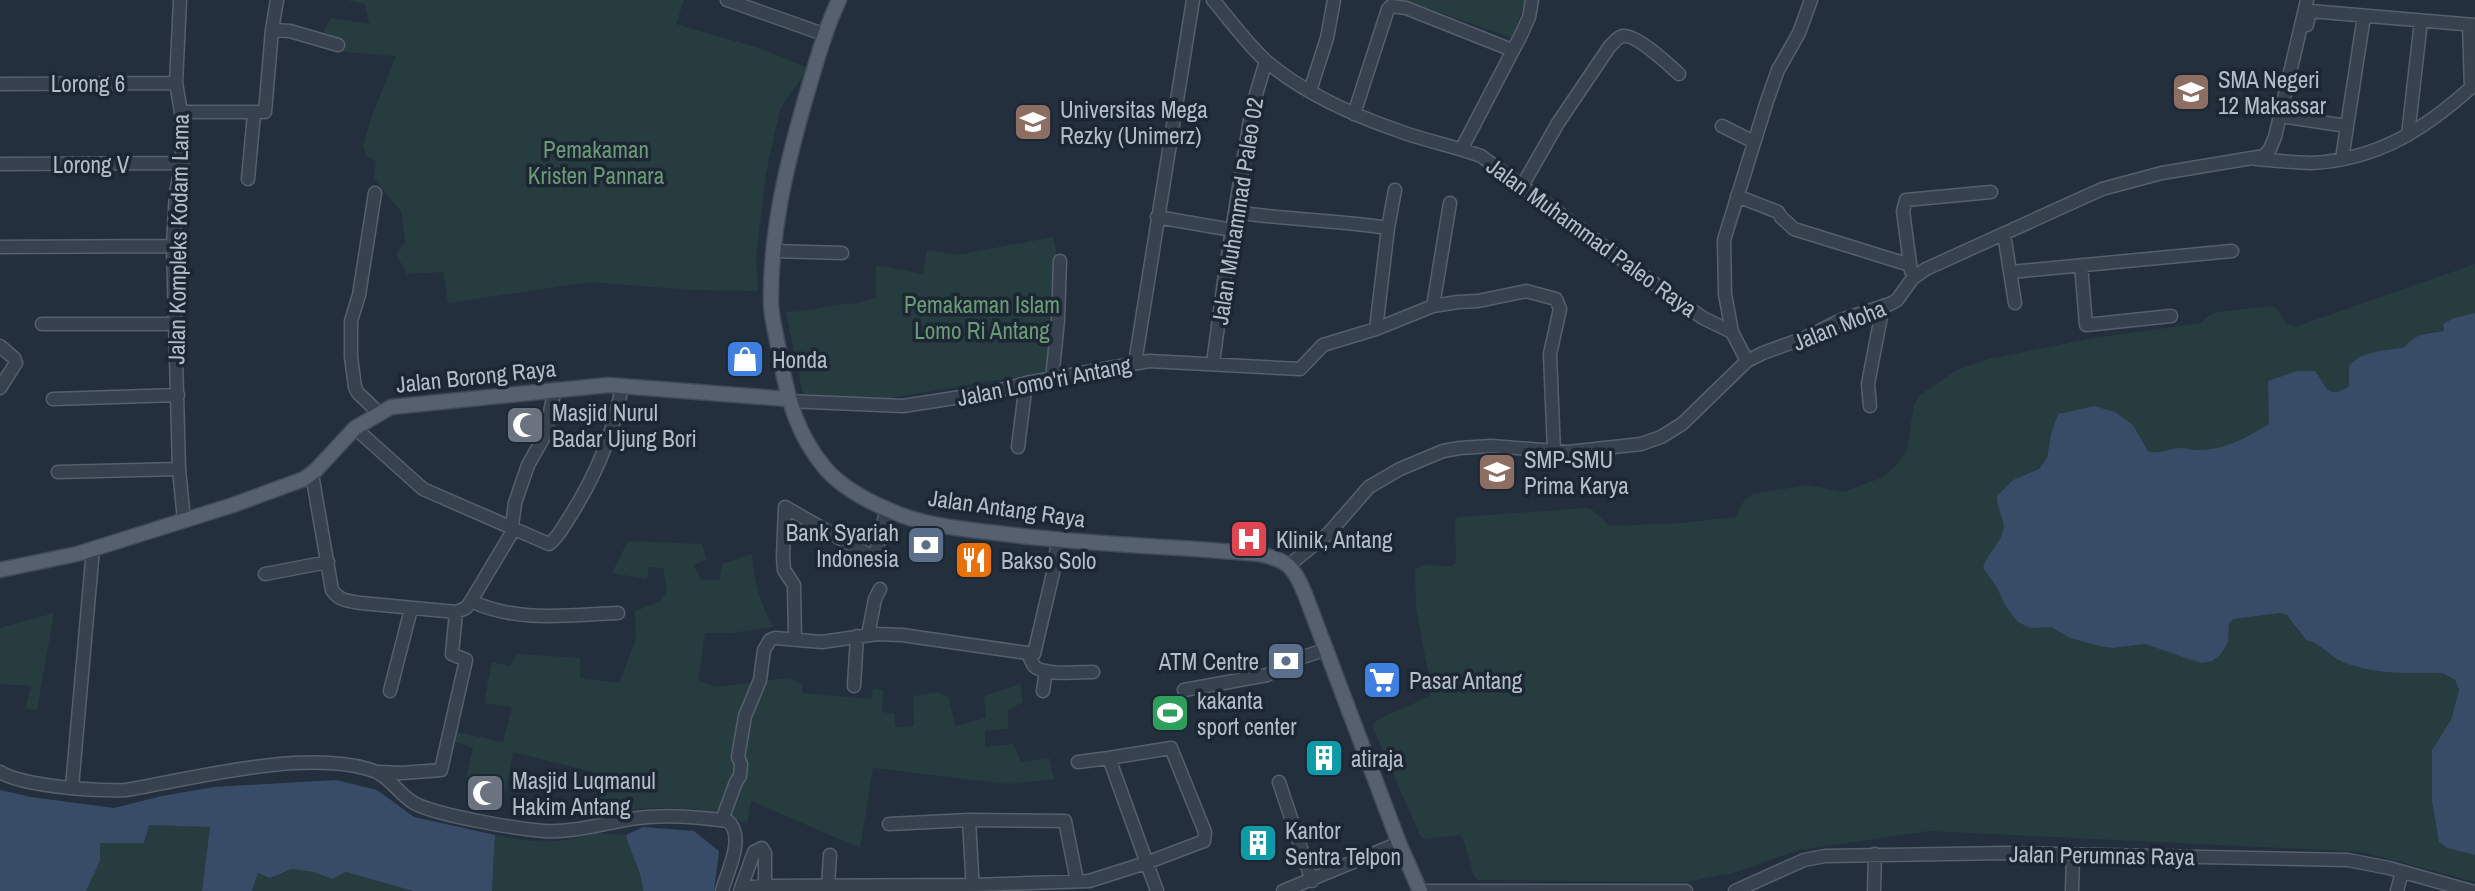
<svg xmlns="http://www.w3.org/2000/svg" width="2475" height="891" viewBox="0 0 2475 891" font-family="'Archivo Narrow',sans-serif">
  <rect width="100%" height="100%" fill="#242f3e"/>
  <path fill="#263c3f" d="M346,0H684L676,24L762,49L808,68L780,109L766,173L756,258L758,291L692,290L590,282L448,303L443,272L407,274L396,254L405,242L401,211L374,179L376,161L367,157L363,147L371,118L396,56L345,52L318,42L331,18L369,24L365,4Z
    M1405,0H1525L1512,38Z
    M1053,237L1057,256L1052,279L1061,288L1052,371L884,399L803,394L786,312C804,312 820,307 837,305C852,303 862,304 876,297V265L923,274L927,250L957,255Z
    M2475,264V313L2454,318L2445,331L2424,333L2405,347L2375,352L2353,361L2349,366V386C2327,401 2326,385 2314,371H2297L2268,381L2270,424C2244,439 2228,450 2197,450C2192,450 2186,448 2180,448C2168,448 2161,455 2148,451C2123,407 2107,401 2058,414L2051,434L2047,458L2039,469L2013,480L1997,496C1997,507 2003,515 2004,525C2005,541 1987,553 1983,568L1996,586L2006,607L2059,630L2070,638L2113,648L2145,644L2167,650L2228,642L2229,624L2233,619L2281,613L2287,615L2301,635L2316,642L2331,656L2344,662L2375,671L2442,673L2455,680L2459,690L2451,720L2432,750V802L2439,842L2447,848L2475,855V882L2363,852L1929,831L1799,850L1733,873L1687,882L1478,880L1474,876L1463,838L1460,835L1424,839L1420,835L1373,728V724L1379,719L1430,696L1431,686L1416,609L1415,569L1423,565L1452,566L1456,563L1455,519L1459,517L1587,508C1598,511 1601,521 1611,526L1681,523L1735,517L1745,499L1753,494L1808,485L1843,492L1881,478L1897,465L1907,449L1914,405L1919,396L1957,370L1988,359L2094,338L2201,323L2209,315L2219,312L2271,306L2277,309L2286,323L2295,327Z
    M628,541L702,544L707,559L694,565L701,580H719L722,564L752,554C753,580 761,604 773,627L732,633H705L698,681L716,687L788,678L802,684V693L871,699L873,689L883,690L882,712L894,714L896,727L914,726L913,696L938,692L949,698L955,726L986,718L984,696L1020,684L1023,702L1008,710V729L985,731V747L1014,744L1021,762L1049,758L1054,779L1008,784L873,768L860,848L751,801L747,824C701,802 654,807 605,812L593,772L513,752L506,792L466,780L473,748L447,739L451,731L503,742L512,707L484,703L492,662L509,666L517,654L580,658V678L619,683L636,639L635,611L659,602L667,591L663,568L649,567L647,579L612,573Z
    M54,613L37,710L25,709L31,686L0,684V628Z
    M149,825L210,827L202,891H86L100,861V843H144Z
    M596,833L626,835C630,855 643,872 643,891H492L495,835C539,843 553,845 596,833Z
    M292,869L314,872L332,879L346,872L413,891H252L258,873L283,874Z"/>
  <path fill="#394c67" d="M2475,313V855L2447,848L2439,842L2432,802V750L2451,720L2459,690L2455,680L2442,673C2409,673 2375,675 2343,662C2328,656 2322,643 2306,640L2287,615L2281,613L2233,619L2229,624L2228,642L2221,654L2212,661L2201,663L2145,644L2113,648L2099,646L2070,638L2051,627L2030,628L2018,622L2006,607L1996,586L1983,568C1986,554 2000,545 2003,531C2006,520 1996,508 1997,496L2013,480L2039,469L2047,458L2051,434L2058,414L2094,406L2115,412L2133,425L2148,451C2161,455 2168,448 2180,448C2186,448 2191,450 2197,450C2226,450 2245,438 2269,424L2268,381L2297,371H2315C2326,385 2327,401 2349,386V366C2362,350 2387,351 2405,347C2417,332 2426,334 2444,331L2443,324L2454,318Z
    M336,780L377,790L414,817L495,835L492,891H413L346,872L332,879L314,872L292,869L270,878L258,873L252,891H202L210,827L149,825L144,843H100V861L86,891H0V790L31,797L114,808L162,796L214,787Z
    M643,827L694,831L719,851L714,891H643C643,872 630,855 626,835Z"/>
  <g fill="none" stroke-linecap="round" stroke-linejoin="round">
    <g stroke="#565f6c" stroke-width="15">
      <path id="minor" d="M180,0L176,83L181,112L182,163L176,192L173,246L179,469L184,520
        M727,0L826,35
        M1213,0C1230,20 1247,44 1266,61C1303,93 1353,115 1399,131C1426,141 1454,146 1481,156L1674,298L1703,318L1732,332L1747,361
        M2307,25L2310,11L2475,25
        M2469,25L2471,88
        M272,30L277,0
        M0,84L176,83
        M1310,91L1327,38L1334,0
        M181,112H265L272,30L290,31L338,45
        M1354,114L1388,9L1391,6L1406,8L1512,50
        M2280,116L2347,126
        M1722,126L1754,142
        M2408,135L2421,21
        M1462,148L1521,35L1529,17L1532,0
        M2256,159C2274,160 2293,163 2311,163C2378,160 2427,128 2475,84
        M2342,159L2364,16
        M0,164L182,163
        M248,179L254,114
        M1522,186L1558,123L1610,46C1614,43 1617,37 1623,36C1636,34 1669,65 1679,74
        M375,193L359,295L351,321V357L355,387L358,393L379,413
        M1737,196L1778,212L1781,217L1794,229L1910,265
        M1235,212C1286,220 1337,220 1388,228
        M1157,217L1232,230
        M2004,234L2015,303
        M0,247L173,246
        M774,251L842,253
        M2081,265L2086,325L2171,316
        M1911,271L1903,211L1906,200L1991,192
        M2011,272L2232,251
        M1433,306L1458,302L1478,301L1526,291L1556,299L1560,309L1550,354L1554,452
        M42,324H175
        M1376,329L1388,228L1395,190
        M1732,332L1725,294L1724,240L1767,101L1778,70L1799,33L1811,0
        M0,346L14,358L16,363L0,388
        M1135,363L1193,0
        M1213,363L1226,267L1252,108L1266,61
        M1052,379L1058,320L1060,261
        M53,399L178,395
        M788,401L903,406L993,392L1026,383L1149,361L1300,369L1323,345L1376,329L1433,306L1450,203
        M1870,406L1868,384L1883,306
        M355,428L423,489L549,544C558,538 563,527 569,518C595,477 614,434 622,386
        M1018,447L1026,383
        M58,472L179,469
        M312,474L332,590C339,601 349,601 361,603L456,612L466,608L471,601L511,534L515,503L528,465L545,435L555,389
        M1289,565L1329,533L1369,487L1400,469L1443,451L1460,448L1491,446L1568,452L1641,444L1661,437L1682,424L1747,361L1763,353L1807,337L1841,320L1890,304L1897,300L1913,278L1926,269L2102,189L2162,173L2264,156L2270,149L2275,137L2307,0
        M265,574L328,562
        M471,601C517,623 569,615 618,613
        M868,635L875,599L880,589
        M795,640L794,585L784,570L783,557L785,507L871,556L875,554L877,548L887,508
        M1029,655C1029,657 1033,664 1034,666C1043,676 1079,672 1093,672
        M854,686L857,636
        M1184,690L1267,675L1294,660L1327,649
        M390,691L411,609
        M1043,691L1046,671
        M1078,762L1109,758L1157,891
        M0,772C25,787 96,791 126,790C195,778 302,750 368,769C389,774 397,793 414,803C435,815 517,829 544,831C575,833 607,822 638,818C667,814 700,817 728,821C746,837 727,872 722,891
        M380,772L402,773L441,770L466,660L452,654L456,612
        M1279,782L1312,881
        M72,787L93,549
        M722,820L736,782L740,776L741,764L738,757L745,716L760,680L764,650L770,640L775,638L822,642L877,634L902,635L1034,654L1053,573L1058,540
        M969,820L1065,821L1077,881
        M889,824L969,820L973,891
        M828,886L830,855
        M741,888L754,852L762,848L765,853V886
        M740,891L741,888L765,886L973,885L1089,881L1146,863L1204,841L1205,832L1171,748L1109,758
        M1283,891L1399,843
        M1419,891H1686
        M1735,891L1804,860L1825,856L2008,853L2348,860L2389,868L2471,891
        M1874,891L1875,854
        M2072,891L2073,856
        M2397,891L2402,872"/>
    </g>
    <g stroke="#414a57" stroke-width="17">
      <path id="major" d="M839,0C824,32 815,67 805,100C786,167 770,234 771,304C772,323 778,342 781,361C788,401 798,436 825,468C843,489 875,505 901,515C934,527 971,530 1005,534C1090,545 1175,546 1259,554C1288,560 1294,567 1305,594L1399,843L1420,891
        M0,570L77,554L233,505L304,479L316,470L355,428L391,407L608,385L788,399"/>
    </g>
    <use href="#minor" stroke="#38414e" stroke-width="12"/>
    <use href="#major" stroke="#56606e" stroke-width="14"/>
  </g>
  <defs>
    <g id="school-square" transform="scale(2.0125)"><rect x="-9" y="-9" width="18" height="18" rx="4" fill="#8d6e63" stroke="#1d2633"/><path d="M0-5L7-2L0 1L-7-2ZM-4 1L0 2.5L4 1V4Q0 6-4 4Z" fill="#fff"/></g>
    <g id="university-square" transform="scale(2.0125)"><rect x="-9" y="-9" width="18" height="18" rx="4" fill="#8d6e63" stroke="#1d2633"/><path d="M0-5L7-2L0 1L-7-2ZM-4 1L0 2.5L4 1V4Q0 6-4 4Z" fill="#fff"/></g>
    <g id="shop-square" transform="scale(2.0125)"><rect x="-9" y="-9" width="18" height="18" rx="4" fill="#3f7fe0" stroke="#1d2633"/><path d="M-5-2.5h2.3a2.7 3.5 0 0 1 5.4 0H5L5.5 6h-11ZM-1.5-2.5h3a1.5 2.3 0 0 0-3 0Z" fill="#fff"/></g>
    <g id="mosque-square" transform="scale(2.0125)"><rect x="-9" y="-9" width="18" height="18" rx="4" fill="#6b7280" stroke="#1d2633"/><path d="M3.5-4.9A6 6 0 1 0 3.5 4.9A5 5 0 1 1 3.5-4.9Z" fill="#fff"/></g>
    <g id="hospital-square" transform="scale(2.0125)"><rect x="-9" y="-9" width="18" height="18" rx="4" fill="#e0444e" stroke="#1d2633"/><path d="M-5-5h3v3.5h4V-5h3V5h-3V1.5h-4V5h-3Z" fill="#fff"/></g>
    <g id="bank-square" transform="scale(2.0125)"><rect x="-9" y="-9" width="18" height="18" rx="4" fill="#5c6f8a" stroke="#1d2633"/><path d="M-6-4H6V4H-6ZM0-2.3a2.3 2.3 0 1 0 0 4.6a2.3 2.3 0 1 0 0-4.6Z" fill="#fff"/></g>
    <g id="restaurant-square" transform="scale(2.0125)"><rect x="-9" y="-9" width="18" height="18" rx="4" fill="#e8710a" stroke="#1d2633"/><path d="M-5-6h1v4h1v-4h1v4h1v-4h1v5L-1.5 .5V6h-2V.5L-5-1ZM5-6V6H3V1.5H1.5Q1.5-4 5-6Z" fill="#fff"/></g>
    <g id="supermarket-square" transform="scale(2.0125)"><rect x="-9" y="-9" width="18" height="18" rx="4" fill="#3f7fe0" stroke="#1d2633"/><path d="M-6-5.5h2.5l.6 2H6L4.5 2H-2.5L-4.4-4H-6ZM-1.5 3.2a1.3 1.3 0 1 0 .1 0ZM3 3.2a1.3 1.3 0 1 0 .1 0Z" fill="#fff"/></g>
    <g id="stadium-square" transform="scale(2.0125)"><rect x="-9" y="-9" width="18" height="18" rx="4" fill="#2e9e5b" stroke="#1d2633"/><path d="M0-5a6.5 5 0 1 0 0 10a6.5 5 0 1 0 0-10ZM-3.5-1.8h7v3.6h-7Z" fill="#fff"/></g>
    <g id="building-square" transform="scale(2.0125)"><rect x="-9" y="-9" width="18" height="18" rx="4" fill="#0f9aa8" stroke="#1d2633"/><path d="M-4-6H4V6H1V3H-1V6H-4ZM-2.5-4.3h1.7v1.8h-1.7ZM.8-4.3h1.7v1.8H.8ZM-2.5-1h1.7V.8h-1.7ZM.8-1h1.7V.8H.8Z" fill="#fff"/></g>
  </defs>
  <g fill-rule="evenodd">
    <use href="#school-square" x="2191" y="92"/>
    <use href="#university-square" x="1033" y="122"/>
    <use href="#shop-square" x="745" y="359"/>
    <use href="#mosque-square" x="525" y="425"/>
    <use href="#school-square" x="1497" y="472"/>
    <use href="#hospital-square" x="1249" y="539"/>
    <use href="#bank-square" x="926" y="545"/>
    <use href="#restaurant-square" x="974" y="560"/>
    <use href="#bank-square" x="1286" y="661"/>
    <use href="#supermarket-square" x="1382" y="680"/>
    <use href="#stadium-square" x="1170" y="713"/>
    <use href="#building-square" x="1324" y="758"/>
    <use href="#mosque-square" x="485" y="793"/>
    <use href="#building-square" x="1258" y="843"/>
  </g>
  <g text-anchor="middle" dominant-baseline="central" stroke-width="7" stroke-linejoin="round" paint-order="stroke">
    <g font-size="23" fill="#b4bcc9" stroke="#1d2633" text-anchor="start">
      <text x="2218" y="79">SMA Negeri<tspan x="2218" dy="26">12 Makassar</tspan></text>
      <text x="1060" y="109">Universitas Mega<tspan x="1060" dy="26">Rezky (Unimerz)</tspan></text>
      <text x="772" y="359">Honda</text>
      <text x="552" y="412">Masjid Nurul<tspan x="552" dy="26">Badar Ujung Bori</tspan></text>
      <text x="1524" y="459">SMP-SMU<tspan x="1524" dy="26">Prima Karya</tspan></text>
      <text x="899" y="532" text-anchor="end">Bank Syariah<tspan x="899" dy="26">Indonesia</tspan></text>
      <text x="1276" y="539">Klinik, Antang</text>
      <text x="1001" y="560">Bakso Solo</text>
      <text x="1259" y="661" text-anchor="end">ATM Centre</text>
      <text x="1409" y="680">Pasar Antang</text>
      <text x="1197" y="700">kakanta<tspan x="1197" dy="26">sport center</tspan></text>
      <text x="1351" y="758">atiraja</text>
      <text x="512" y="780">Masjid Luqmanul<tspan x="512" dy="26">Hakim Antang</tspan></text>
      <text x="1285" y="830">Kantor<tspan x="1285" dy="26">Sentra Telpon</tspan></text>
    </g>
    <g font-size="23" fill="#b4bcc9" stroke="#1d2633">
      <text x="88" y="83">Lorong 6</text>
      <text x="91" y="164">Lorong V</text>
      <text transform="translate(1237 211) rotate(-81)">Jalan Muhammad Paleo 02</text>
      <text transform="translate(1592 237) rotate(36)">Jalan Muhammad Paleo Raya</text>
      <text transform="translate(178 239) rotate(-89)">Jalan Kompleks Kodam Lama</text>
      <text transform="translate(1839 325) rotate(-22)">Jalan Moha</text>
      <text transform="translate(476 376) rotate(-6)">Jalan Borong Raya</text>
      <text transform="translate(1044 381) rotate(-11)">Jalan Lomo'ri Antang</text>
      <text transform="translate(1007 508) rotate(8)">Jalan Antang Raya</text>
      <text transform="translate(2102 855) rotate(1)">Jalan Perumnas Raya</text>
    </g>
    <g font-size="23" fill="#6b9a76" stroke="#1d2633">
      <text x="596" y="149">Pemakaman<tspan x="596" dy="26">Kristen Pannara</tspan></text>
      <text x="982" y="304">Pemakaman Islam<tspan x="982" dy="26">Lomo Ri Antang</tspan></text>
    </g>
  </g>
</svg>
